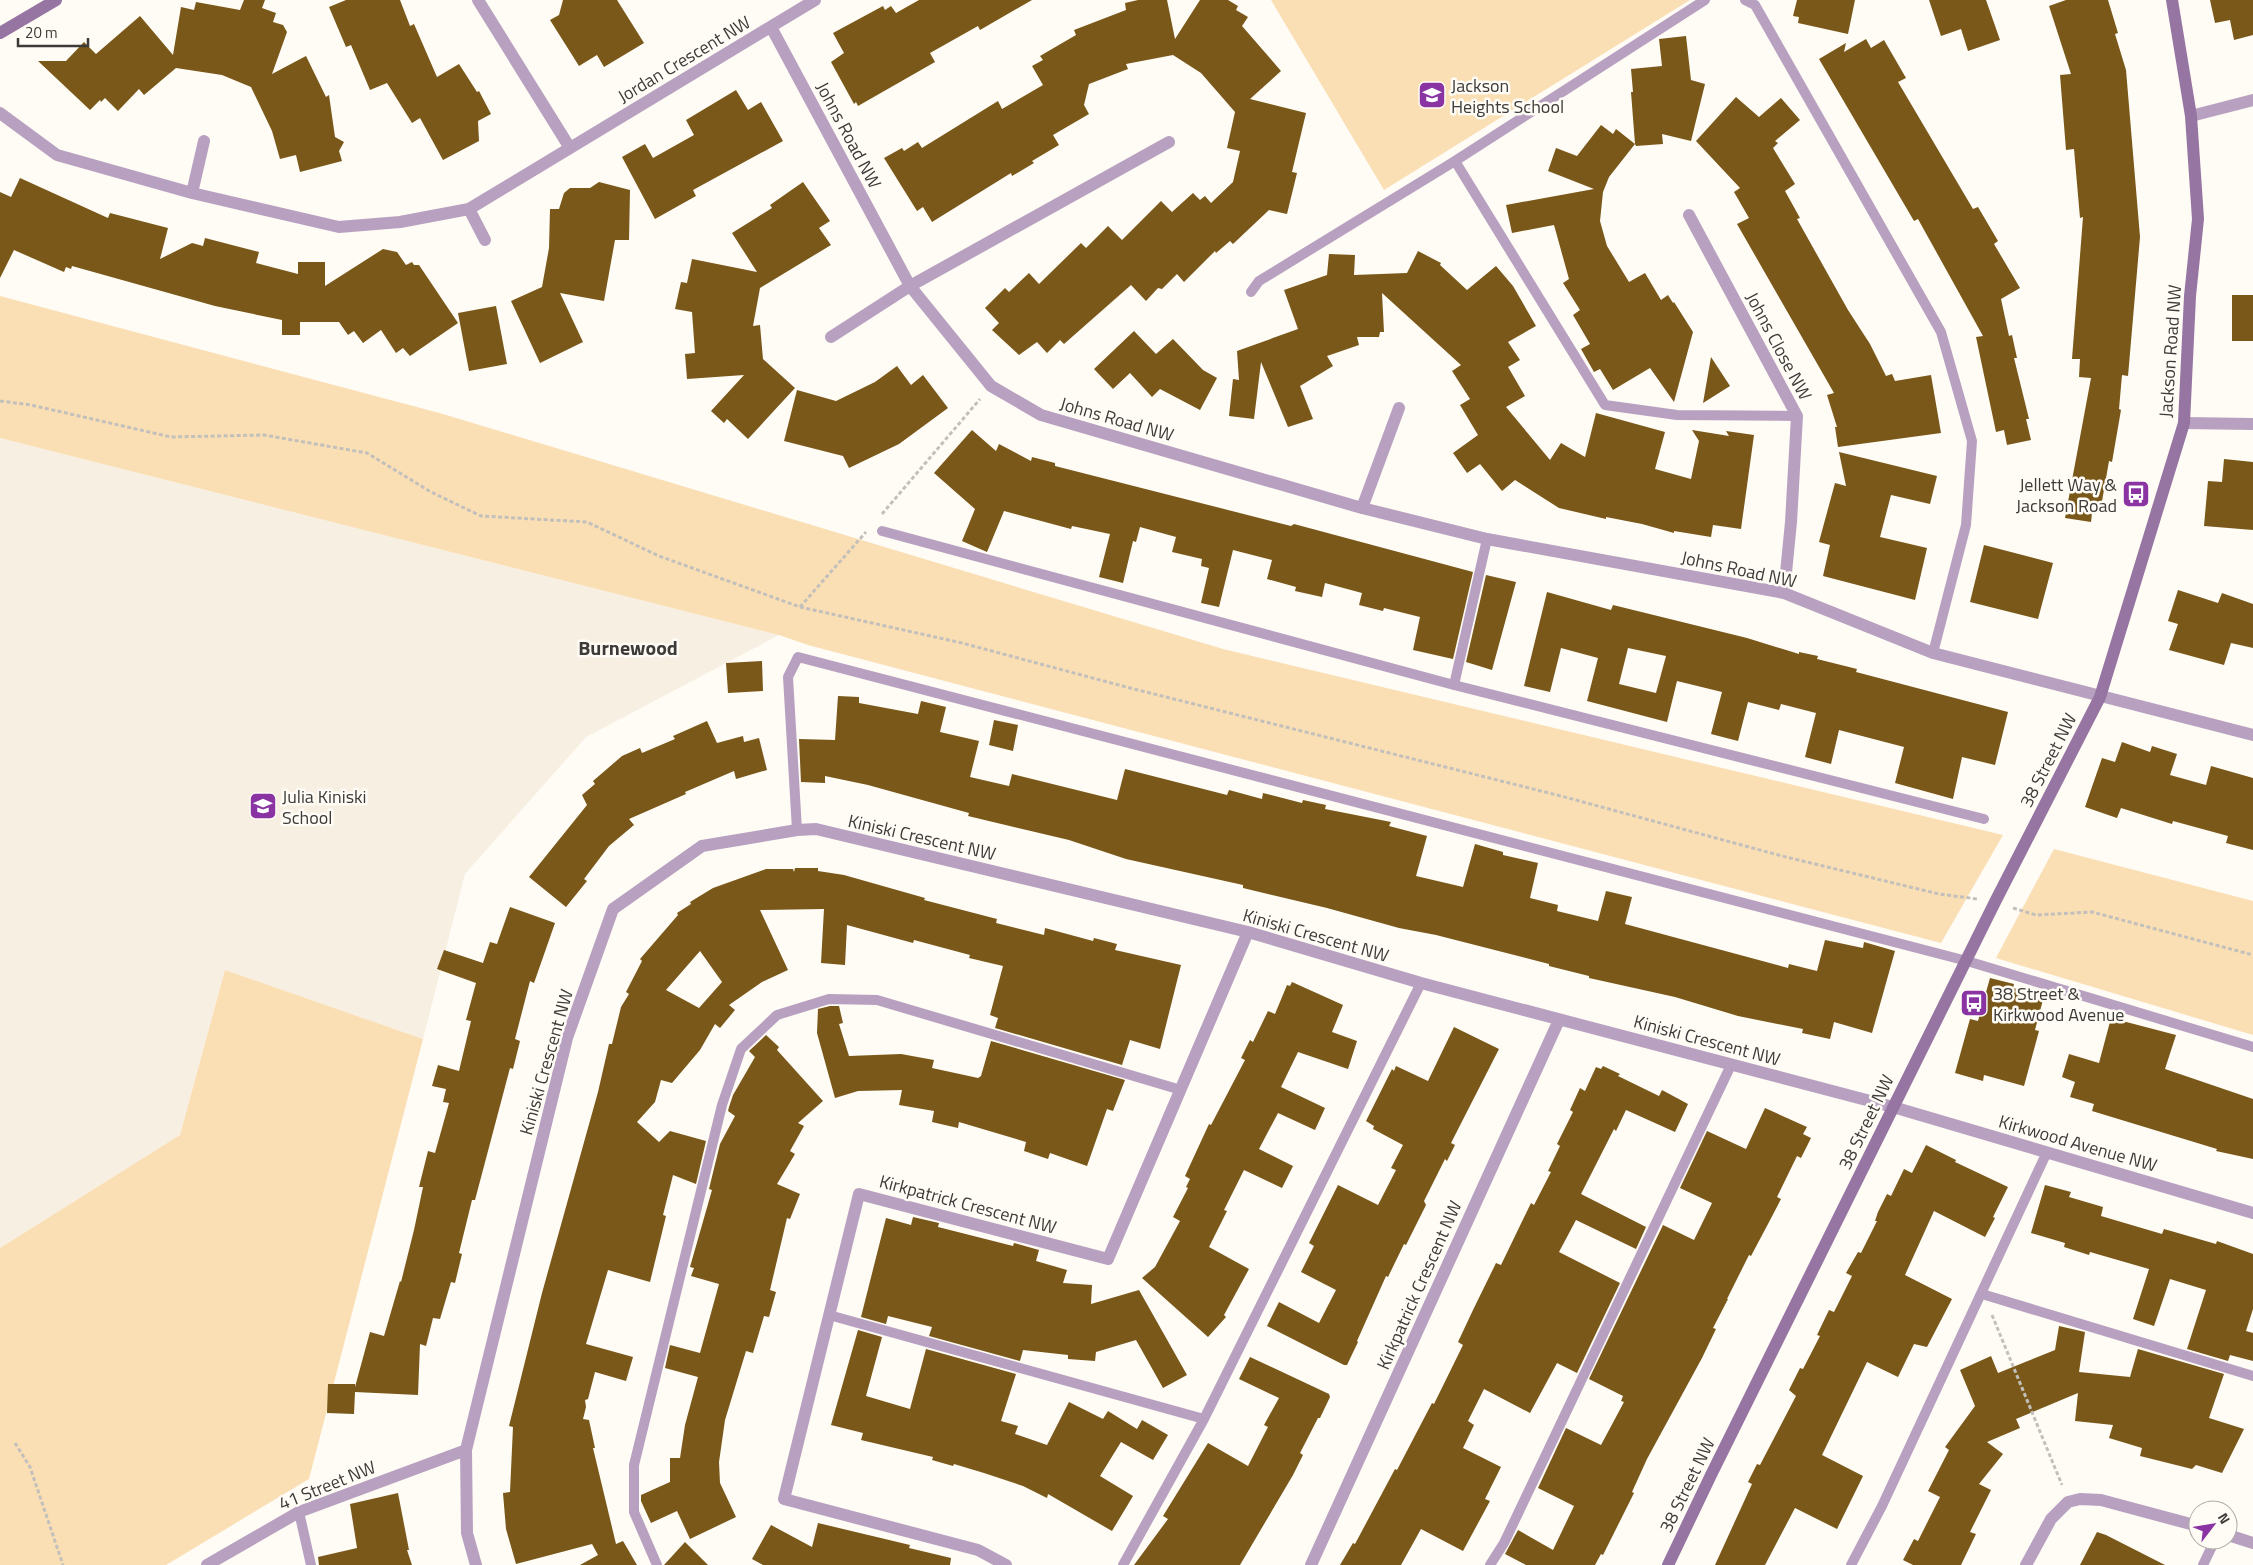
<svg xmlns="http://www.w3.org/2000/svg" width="2253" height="1565" viewBox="0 0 2253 1565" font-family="'Titillium Web',sans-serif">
  <rect width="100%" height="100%" fill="#fffbf5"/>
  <path fill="#f7efe2" d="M0,438L779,635L586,737L465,874L423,1039L225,970L180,1135L0,1248Z"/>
  <path fill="#fadfb5" d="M1271,0H1690L1384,190Z
    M0,296L443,414L1223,649L2003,835L1941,943L808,645L779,635L0,438Z
    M2054,849L2253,901V1035L1996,958Z
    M225,970L423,1039L309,1479L166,1565H0V1248L180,1135Z"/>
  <path fill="#795819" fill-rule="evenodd" d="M244,0H265L262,8L276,13L273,22L283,25L287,32L272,74L306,56L326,97L329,95L335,137L344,142L339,151L342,161L300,172L296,155L280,159L272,131L251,87L222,75L176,68L144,95L139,89L118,111L105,98L101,102L100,100L90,110L38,61H66L84,42L96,54L140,16L173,55L181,7L194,10L196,2L240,10Z
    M346,0H400L410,26L414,24L437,77L459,64L477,92L479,91L491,114L478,121L479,141L443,160L420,118L412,123L387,83L370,90L351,45L346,47L329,7Z
    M563,0H617L644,43L604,67L597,55L579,66L550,20L559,15Z
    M919,0H1032L980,30L978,26L930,53L935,62L858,106L856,102L854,104L831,62L844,53L833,33L883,6L885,10L891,6L896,13Z
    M1138,0H1167L1175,39L1200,0H1228L1238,6L1236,10L1248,17L1242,26L1281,71L1250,99L1306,113L1292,172L1297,173L1287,214L1269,210L1233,244L1230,241L1216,253L1215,251L1184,282L1177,274L1162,289L1158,288L1146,301L1131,285L1064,344L1060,340L1047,353L1037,342L1019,355L992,330L999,323L985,308L1005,288L1009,292L1029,273L1039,284L1081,243L1086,248L1108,226L1122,240L1161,201L1172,212L1193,193L1200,200L1205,196L1211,203L1233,182L1240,151L1227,148L1235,112L1201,73L1173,55L1126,64L1128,69L1089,84L1084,105L1089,114L1053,135L1059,145L1032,161L1034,163L1012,176L1011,173L932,222L923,207L917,211L884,158L902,148L904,151L918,142L922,148L998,101L1002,109L1043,85L1032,66L1043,60L1040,56L1076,35L1074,30L1126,10L1125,3Z
    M1797,0H1855L1848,34L1798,23L1799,17L1793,16Z
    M1929,0H1986L2000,40L1968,51L1961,29L1941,36Z
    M2066,0H2108L2118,33L2115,34L2126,70L2140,237L2128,376L2122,375L2119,409L2121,410L2112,462L2109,461L2101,507L2093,505L2091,522L2065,518L2091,378L2079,377L2080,359H2072L2083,217L2080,218L2074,149L2066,150L2060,75L2071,74L2049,6Z
    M2210,0H2253V35L2234,40L2230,20L2215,23Z
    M1686,36L1691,80L1705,84L1691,141L1662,134L1663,144L1636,146L1635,144L1609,177L1603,192L1600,221L1607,246L1629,282L1645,273L1661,300L1668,295L1673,303L1674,302L1693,332L1674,402L1650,368L1613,390L1600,369L1594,372L1581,349L1590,344L1573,315L1580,310L1563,283L1569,279L1554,225L1512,233L1506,205L1594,189L1548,171L1556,148L1577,156L1601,125L1613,134L1616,129L1635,144L1631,92H1633L1631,69L1662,66L1659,39Z
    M1866,39L1871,48L1884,40L1906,78L1898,82L1973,209L1978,207L1998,241L1994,244L2020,288L2001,299L2009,336L2012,335L2017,358H2014L2029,419H2026L2031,440L2007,445L2004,430L1996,432L1976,337L1983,336L1918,219L1914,221L1819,59L1846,43L1844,52Z
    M736,90L748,110L761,102L783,141L693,190L696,196L655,219L622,157L645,144L653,158L694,135L686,120Z
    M1736,97L1759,117L1781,98L1800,120L1775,141L1778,143L1773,148L1795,184L1785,191L1800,218L1797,219L1848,310L1870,344L1886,376L1892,374L1895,381L1931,375L1941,433L1838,447L1835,427H1837L1827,395L1834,393L1737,224L1749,218L1734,192L1740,188L1696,141Z
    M20,178L108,218L110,213L168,228L160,259L192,243L203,246L205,238L259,252L256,263L298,274V262H325V286L383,249L397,252L406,265L412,262L414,265H419L458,323L410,356L403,348L396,353L381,330L363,343L354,331L348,335L339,322H300V335H282V320L215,306L72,266L71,269L66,267L64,272L14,250L0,278V192L11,197Z
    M599,182L630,190L629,240H615L604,301L560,293L583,342L540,363L511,301L542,287L549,248L550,209H559L564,193L570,188H590Z
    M803,182L830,221L819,228L831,245L760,288L753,326L760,325L763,359L795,388L748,439L727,419L724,423L711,411L744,375L687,379L685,354L695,353L692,312L675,309L681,282L687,283L692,259L757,272L732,233L772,208L770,205Z
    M1418,251L1441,263L1440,265L1467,290L1496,266L1513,286L1536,326L1508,342L1520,360L1508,367L1525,396L1506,407L1550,460L1561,443L1585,457L1596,413L1665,432L1655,469L1691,479L1699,441L1692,430L1729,436L1726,431L1754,435L1741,529L1713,525L1711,537L1674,531V533L1642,524L1606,517V519L1559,508L1515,480L1502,491L1480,464L1467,473L1453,453L1478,435L1460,405L1470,399L1452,371L1461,365L1382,293L1384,332H1380L1379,337H1357L1359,345L1327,356L1333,366L1300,386L1313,419L1288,427L1261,362L1254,419L1229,416L1233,379L1239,380L1237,351L1298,329L1284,290L1327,275L1329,254L1355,255L1354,275L1407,273Z
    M2232,295H2253V341H2232Z
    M496,306L507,364L469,371L458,313Z
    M1134,331L1156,354L1173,339L1203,370L1217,378L1200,410L1160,389L1152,397L1130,373L1113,389L1094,369Z
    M1711,357L1730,386L1703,403Z
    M897,366L911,385L923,375L948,408L899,444L849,468L843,456L784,441L797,390L836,401L875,382Z
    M972,430L996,451L999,444L1031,461L1032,457L1055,463V466L1291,526L1294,524L1473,572L1453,659L1413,650L1420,617L1384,608L1383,611L1359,605L1362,593L1325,583L1322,597L1295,591L1296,587L1267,579L1272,560L1233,550L1219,607L1201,603L1209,568L1201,566L1202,559L1172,552L1176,537L1140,527L1136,542L1133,541L1123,583L1099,577L1110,534L1072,526L1071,529L1004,511L987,552L962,541L975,509L934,473Z
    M1839,452L1937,476L1930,504L1891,495L1880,537L1927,548L1915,600L1823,576L1830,545L1819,542L1835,483L1846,486Z
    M2224,459L2253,462V530L2204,526L2208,481L2222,482Z
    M1984,545L2053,563L2038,619L1970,602Z
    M1486,575L1516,582L1492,670L1466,662Z
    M2178,590L2218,603L2222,593L2253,604V648L2231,643L2224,665L2169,650L2178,624L2168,621Z
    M1547,592L1611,610L1613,605L1747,638L1799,654V652L1818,656L1817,659L1857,669L1856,672L2008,712L1995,765L1962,757L1953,799L1895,783L1904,747L1839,730L1831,764L1805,757L1816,713L1781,704L1779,710L1748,702L1738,741L1711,734L1722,692L1677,681L1667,722L1587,701L1598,658L1561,648L1550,692L1524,686ZM1628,648L1666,656L1656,693L1619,684Z
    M762,661L763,691L728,693L726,663Z
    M838,696L859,697V703L918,714L921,701L946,707L940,732L979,741L970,777L1009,786L1012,774L1117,800L1125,769L1227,795L1229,790L1262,799L1263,793L1302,803L1303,800L1326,805L1325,809L1391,822L1389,826L1427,836L1416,876L1463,887L1475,844L1503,852V855L1538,863L1530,898L1558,905L1557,911L1598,921L1606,891L1632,897L1625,924L1788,968L1789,964L1817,971L1825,940L1863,948L1864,942L1895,951L1872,1033L1834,1022L1830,1039L1802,1033L1803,1029L1738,1016L1675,997L1589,978V976L1549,966V964L1436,935L1399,928L1327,908L1243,888V885L1126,859L1069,840L968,816L969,813L868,785L825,776V783L801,782L799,739L835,740Z
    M994,720L1018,725L1013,751L989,745Z
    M707,721L717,743L743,736L744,742L759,738L767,770L736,779L734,771L685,792L686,794L629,819L634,825L609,846L584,879L587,881L566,907L529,877L587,805L582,795L595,784L593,781L622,756L640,748L642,753L675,739L673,736Z
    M2122,742L2150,752L2152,746L2177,754L2170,775L2206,785L2211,766L2253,778V850L2226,843L2228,836L2173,821L2172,824L2121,808L2117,818L2085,807L2102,758L2115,762Z
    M795,868H818V871L844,875L925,898L924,900L997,919L996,923L1044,935L1045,928L1093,941L1094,938L1117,944L1115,950L1181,965L1160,1049L1130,1040L1122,1065L995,1028L998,1018L990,1015L1003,966L969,958L970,955L914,940L913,943L847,925L845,965L821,963L824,909L760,910L788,970L762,982L729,1005L735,1010L720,1028L715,1024L700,1050L672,1083L661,1080L655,1102L637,1122L659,1142L670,1131L706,1141L696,1184L673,1175L663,1215L666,1216L650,1282L608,1270L586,1344L633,1357L626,1381L595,1372L588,1399L585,1400L586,1407L583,1419L589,1420L595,1448H593L616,1544L623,1541L637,1565H580L598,1555L592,1544L516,1564L506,1529L503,1493L510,1492L513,1427L509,1426L542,1293L598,1092L609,1044H612L621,1007L629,994L626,992L642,961L640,959L678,915L677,913L691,904L690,902L713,888L766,869H793L794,872ZM700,951L722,982L699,1008L666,990Z
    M510,907L555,923L534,983L530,981L515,1039L520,1041L513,1069L510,1068L475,1200H472L459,1253L462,1254L455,1283L451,1282L440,1319L433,1318L426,1346L420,1344L418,1395L355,1392L354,1414L327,1413L328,1384H355V1387L370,1332L384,1336L400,1281L401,1282L414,1230L423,1187H419L428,1151L435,1153L449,1103L443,1102L446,1089L432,1086L438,1065L459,1071L471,1021L466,1020L476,983L437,969L444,950L483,963L490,942L497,944Z
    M1990,978L2014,984L2013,988L2044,996L2035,1030L2039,1031L2024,1086L1984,1075L1983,1081L1955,1073L1970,1019L1978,1021Z
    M1292,982L1343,1005L1332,1032L1357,1041L1348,1069L1298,1052L1281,1087L1325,1108L1315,1130L1278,1113L1259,1149L1293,1166L1282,1188L1244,1170L1224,1210L1227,1211L1209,1247L1249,1269L1224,1315L1226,1317L1208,1337L1142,1278L1155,1267L1180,1221L1173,1217L1188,1188L1186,1187L1190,1179L1185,1176L1209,1124L1211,1125L1245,1060L1241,1058L1250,1040L1253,1042L1268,1011L1275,1014L1287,985L1290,986Z
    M830,1006H839L843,1023L839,1024L849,1056L901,1054L934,1060L932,1068L978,1078L981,1076L991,1041L1125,1080L1113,1111L1107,1109L1087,1166L1050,1153L1048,1159L1024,1151L1026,1142L959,1122L958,1128L932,1122L934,1111L899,1105L902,1090L858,1091L835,1098L817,1033L818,1009Z
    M2111,1018L2176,1035L2165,1069L2253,1099V1159L2216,1151L2217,1149L2092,1111L2094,1104L2070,1097L2075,1082L2062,1077L2069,1054L2099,1063Z
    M1454,1027L1499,1049L1451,1143L1455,1145L1447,1161L1445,1159L1424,1201L1426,1205L1406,1245L1404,1244L1388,1277L1386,1276L1357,1341L1358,1342L1347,1365H1344L1267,1326L1279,1302L1319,1323L1336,1290L1301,1272L1314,1246L1309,1243L1338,1185L1378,1205L1396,1170L1391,1168L1403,1145L1373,1129L1374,1126L1366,1121L1392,1069L1394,1071L1396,1066L1428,1081Z
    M766,1035L779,1047L777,1050L823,1101L798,1123L804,1126L790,1151L795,1154L777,1184L800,1194L790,1219L787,1218L770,1290L776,1292L769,1317L764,1316L753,1353L746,1351L725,1420L719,1462L720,1483L736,1517L690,1539L677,1511L651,1523L641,1501V1495L670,1482V1458H680L685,1425L698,1377L665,1368L670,1345L700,1353L719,1284L691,1276L694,1268L690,1267L712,1190L709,1189L720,1144L735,1116L728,1111L729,1107L733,1095L755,1057L749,1051Z
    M1603,1066L1620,1074L1618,1076L1659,1096L1662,1090L1688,1104L1675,1132L1626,1110L1616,1131L1614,1129L1581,1194L1646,1227L1636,1249L1576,1220L1559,1252L1620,1283L1577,1373L1557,1363L1530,1413L1484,1389L1468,1421L1474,1425L1463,1448L1501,1467L1485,1499L1490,1501L1463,1551L1421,1529L1401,1565H1340L1353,1543L1355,1544L1395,1469L1397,1470L1432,1403L1434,1404L1463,1345L1458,1342L1473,1310L1496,1263L1501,1265L1531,1203L1534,1205L1551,1172L1548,1171L1560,1146L1557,1144L1573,1112L1570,1110L1580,1088L1585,1091L1596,1067L1601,1069Z
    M1765,1108L1807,1127L1803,1134L1811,1138L1801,1158L1797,1156L1777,1197L1781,1199L1768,1224L1751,1256L1749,1255L1727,1299H1728L1713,1328L1716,1329L1702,1358L1647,1459L1632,1492L1634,1493L1603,1555L1601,1554L1595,1565H1526L1505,1554L1518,1530L1553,1550L1574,1506L1538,1488L1566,1428L1601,1445L1624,1402L1621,1401L1623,1396L1589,1379L1663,1225L1694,1240L1712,1203L1680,1188L1707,1131L1746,1149Z
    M1926,1145L1956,1160L1955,1162L2008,1187L1993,1217L1995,1218L1985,1237L1934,1211L1905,1275L1952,1299L1927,1347L1914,1344L1898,1377L1867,1362L1822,1455L1863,1476L1837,1529L1795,1508L1765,1565H1715L1752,1484L1748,1482L1757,1464L1760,1465L1796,1396L1789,1390L1800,1368L1803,1369L1820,1336L1817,1335L1829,1310L1834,1312L1852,1276L1846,1273L1858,1252L1861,1253L1877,1221H1875L1878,1212L1887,1194L1891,1196L1904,1169L1912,1173Z
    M2045,1185L2071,1192L2069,1197L2103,1207L2101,1216L2162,1234L2164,1229L2216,1244L2217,1241L2253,1254V1309L2246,1331L2253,1333V1361L2230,1355L2228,1361L2187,1349L2206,1290L2170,1279L2154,1326L2133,1319L2149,1269L2090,1252L2089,1255L2064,1247L2065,1243L2031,1233Z
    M913,1217L939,1223L938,1227L1013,1246L1014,1243L1039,1250L1036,1261L1067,1270L1063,1283L1092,1285L1091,1304L1139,1290L1187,1375L1163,1388L1136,1340L1096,1352L1095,1361L1068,1359V1355L1023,1350L1020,1361L929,1336L932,1327L888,1316L886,1324L861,1317L886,1218L911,1225Z
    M2059,1326L2085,1332L2079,1372L2130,1377L2138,1349L2224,1374L2209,1418L2244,1429L2222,1473L2196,1465L2192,1469L2140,1456L2142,1448L2109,1438L2113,1425L2075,1421L2078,1393L2016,1419L2020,1428L1987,1442L2003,1454L1979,1484L1991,1490L1970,1532L1976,1534L1961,1565H1913L1903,1560L1914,1539L1918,1541L1940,1497L1928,1491L1949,1450L1945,1447L1975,1406L1960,1370L1991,1356L1998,1373L2055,1350Z
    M858,1330L882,1337L866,1396L910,1409L926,1349L1016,1374L1001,1421L1018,1426L1015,1434L1047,1445L1069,1402L1103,1419L1108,1411L1137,1429L1142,1420L1168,1435L1153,1460L1121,1442L1100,1476L1133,1496L1112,1531L1048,1494L1047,1498L1023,1486L984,1473L954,1464L953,1466L932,1460L933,1457L861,1440L863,1433L831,1425Z
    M1250,1357L1329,1394L1330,1397L1320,1418H1318L1300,1453L1303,1455L1293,1475L1240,1565H1134L1168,1519L1163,1516L1208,1443L1248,1466L1268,1427L1264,1425L1279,1398L1239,1379Z
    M398,1493L409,1550H407L412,1565H319L318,1557L357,1548L350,1504Z
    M818,1523L910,1545L909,1548L951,1558L950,1565H763L752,1559L771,1525L812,1547Z
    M2097,1532L2106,1535L2165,1565H2080Z
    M685,1542L708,1565H664Z"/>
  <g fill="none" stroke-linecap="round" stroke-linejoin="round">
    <path stroke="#c3c0bb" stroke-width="3" stroke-dasharray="4 2.5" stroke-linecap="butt" d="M0,401L31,405L171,437L264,435L367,453L431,492L481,516L587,522L659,556L800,607L962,643L1130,688L1561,796L1782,856L1939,894L1977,899
      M882,514L980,399
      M800,607L866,532
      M2013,908L2036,915L2092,912L2253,955
      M1992,1315L2062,1485
      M15,1443L30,1467L63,1565"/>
    <path stroke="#b8a1c0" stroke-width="10" d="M1745,0L1755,5L1941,332L1972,441L1966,525L1933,653
      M1455,161L1605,405L1677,415L1797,416
      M1251,292L1259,281L1455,161L1705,0
      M882,531L1454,685L1984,819
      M1454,685L1487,539
      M797,830L788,677L798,657L1967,961L2253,1047
      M1982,1294L2253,1376
      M829,1315L1204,1419
      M299,1512L311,1565
      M657,1565L634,1512V1465L722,1105L741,1049L777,1015L829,999L877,1000L1181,1090
      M1123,1565L1204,1419L1421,983
      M1490,1565L1504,1543L1731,1065
      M1851,1565L1882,1506L2047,1152
      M2203,1565L2215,1540"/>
    <path stroke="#b8a1c0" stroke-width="12" d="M478,0L570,148
      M771,27L910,286L991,386L1041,415L1362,508L1487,539L1784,593L1933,653L2253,735
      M0,113L57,155L192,193L339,227L400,222L469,209L815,0
      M2191,116L2253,100
      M192,193L204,141
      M469,209L485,240
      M1689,215L1797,416L1791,522L1784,593
      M831,337L910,286L1169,142
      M2184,423L2253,424
      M1362,508L1399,408
      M2228,1535L2253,1543
      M207,1565L299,1512L466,1450
      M476,1565L467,1533L466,1450L567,1038L613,909L702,846L797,830L816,829L1248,932L1421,983L1893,1107L2253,1213
      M1006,1565L978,1550L784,1499L859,1194L1108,1259L1248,932
      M1311,1565L1559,1020
      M2026,1565L2051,1519L2068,1502L2080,1499L2101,1500L2198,1526"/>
    <path stroke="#9675a2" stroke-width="12" d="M0,33L56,0
      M1668,1565L1711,1475L1995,902L2100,697L2184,423L2190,296L2198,219L2191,116L2172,0"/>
  </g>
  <defs>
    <g id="school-square" transform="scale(1.4375)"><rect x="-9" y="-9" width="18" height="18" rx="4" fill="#8934a2" stroke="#fffbf5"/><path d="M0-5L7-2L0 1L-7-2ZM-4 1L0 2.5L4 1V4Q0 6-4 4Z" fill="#fff"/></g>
    <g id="bus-square" transform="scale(1.4375)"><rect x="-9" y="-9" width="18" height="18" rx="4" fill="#8934a2" stroke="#fffbf5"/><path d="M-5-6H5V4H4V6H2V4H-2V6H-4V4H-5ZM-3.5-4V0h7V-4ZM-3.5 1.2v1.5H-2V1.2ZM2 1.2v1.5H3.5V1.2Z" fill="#fff"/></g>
  </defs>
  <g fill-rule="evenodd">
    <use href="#school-square" x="1432" y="95"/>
    <use href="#bus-square" x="2136" y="494"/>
    <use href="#school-square" x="263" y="806"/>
    <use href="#bus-square" x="1974" y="1003"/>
  </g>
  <g text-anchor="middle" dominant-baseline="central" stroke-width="5" stroke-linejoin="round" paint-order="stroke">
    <g font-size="18" fill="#3d3b39" stroke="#fffbf5">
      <text transform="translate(684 59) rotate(-31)">Jordan Crescent NW</text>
      <text transform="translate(849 135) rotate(62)">Johns Road NW</text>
      <text transform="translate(1779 346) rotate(62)">Johns Close NW</text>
      <text transform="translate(2170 351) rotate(-86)">Jackson Road NW</text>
      <text transform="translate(1117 419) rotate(16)">Johns Road NW</text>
      <text transform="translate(1739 569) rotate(12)">Johns Road NW</text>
      <text transform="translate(2048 760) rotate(-63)">38 Street NW</text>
      <text transform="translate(922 837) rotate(13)">Kiniski Crescent NW</text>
      <text transform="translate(1316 935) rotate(16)">Kiniski Crescent NW</text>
      <text transform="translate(1707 1040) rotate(15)">Kiniski Crescent NW</text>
      <text transform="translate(546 1062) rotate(-74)">Kiniski Crescent NW</text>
      <text transform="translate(1866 1122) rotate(-64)">38 Street NW</text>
      <text transform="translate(2078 1143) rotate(16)">Kirkwood Avenue NW</text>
      <text transform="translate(968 1204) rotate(15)">Kirkpatrick Crescent NW</text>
      <text transform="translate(1419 1285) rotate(-66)">Kirkpatrick Crescent NW</text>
      <text transform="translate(327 1485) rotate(-22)">41 Street NW</text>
      <text transform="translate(1687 1485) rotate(-64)">38 Street NW</text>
    </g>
    <g font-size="18" fill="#3d3b39" stroke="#fffbf5" text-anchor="start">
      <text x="1451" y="85">Jackson<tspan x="1451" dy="21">Heights School</tspan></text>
      <text x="2117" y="484" text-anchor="end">Jellett Way &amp;<tspan x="2117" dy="21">Jackson Road</tspan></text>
      <text x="282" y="796">Julia Kiniski<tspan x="282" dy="21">School</tspan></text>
      <text x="1993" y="993">38 Street &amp;<tspan x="1993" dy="21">Kirkwood Avenue</tspan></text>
    </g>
    <g font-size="20" font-weight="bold" fill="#3d3b39" stroke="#fffbf5">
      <text x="628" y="647">Burnewood</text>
    </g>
  </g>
  <g transform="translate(2213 1525) rotate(59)"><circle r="24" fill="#fffbf5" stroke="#b1aeaa"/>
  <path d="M0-4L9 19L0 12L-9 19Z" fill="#8934a2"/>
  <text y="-8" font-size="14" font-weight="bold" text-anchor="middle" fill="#3d3b39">N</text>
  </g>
  <path d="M18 38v8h70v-8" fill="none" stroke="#3d3b39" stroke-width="2.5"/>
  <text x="25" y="38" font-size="15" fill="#3d3b39" stroke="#fffbf5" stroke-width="4" paint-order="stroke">20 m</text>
</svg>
